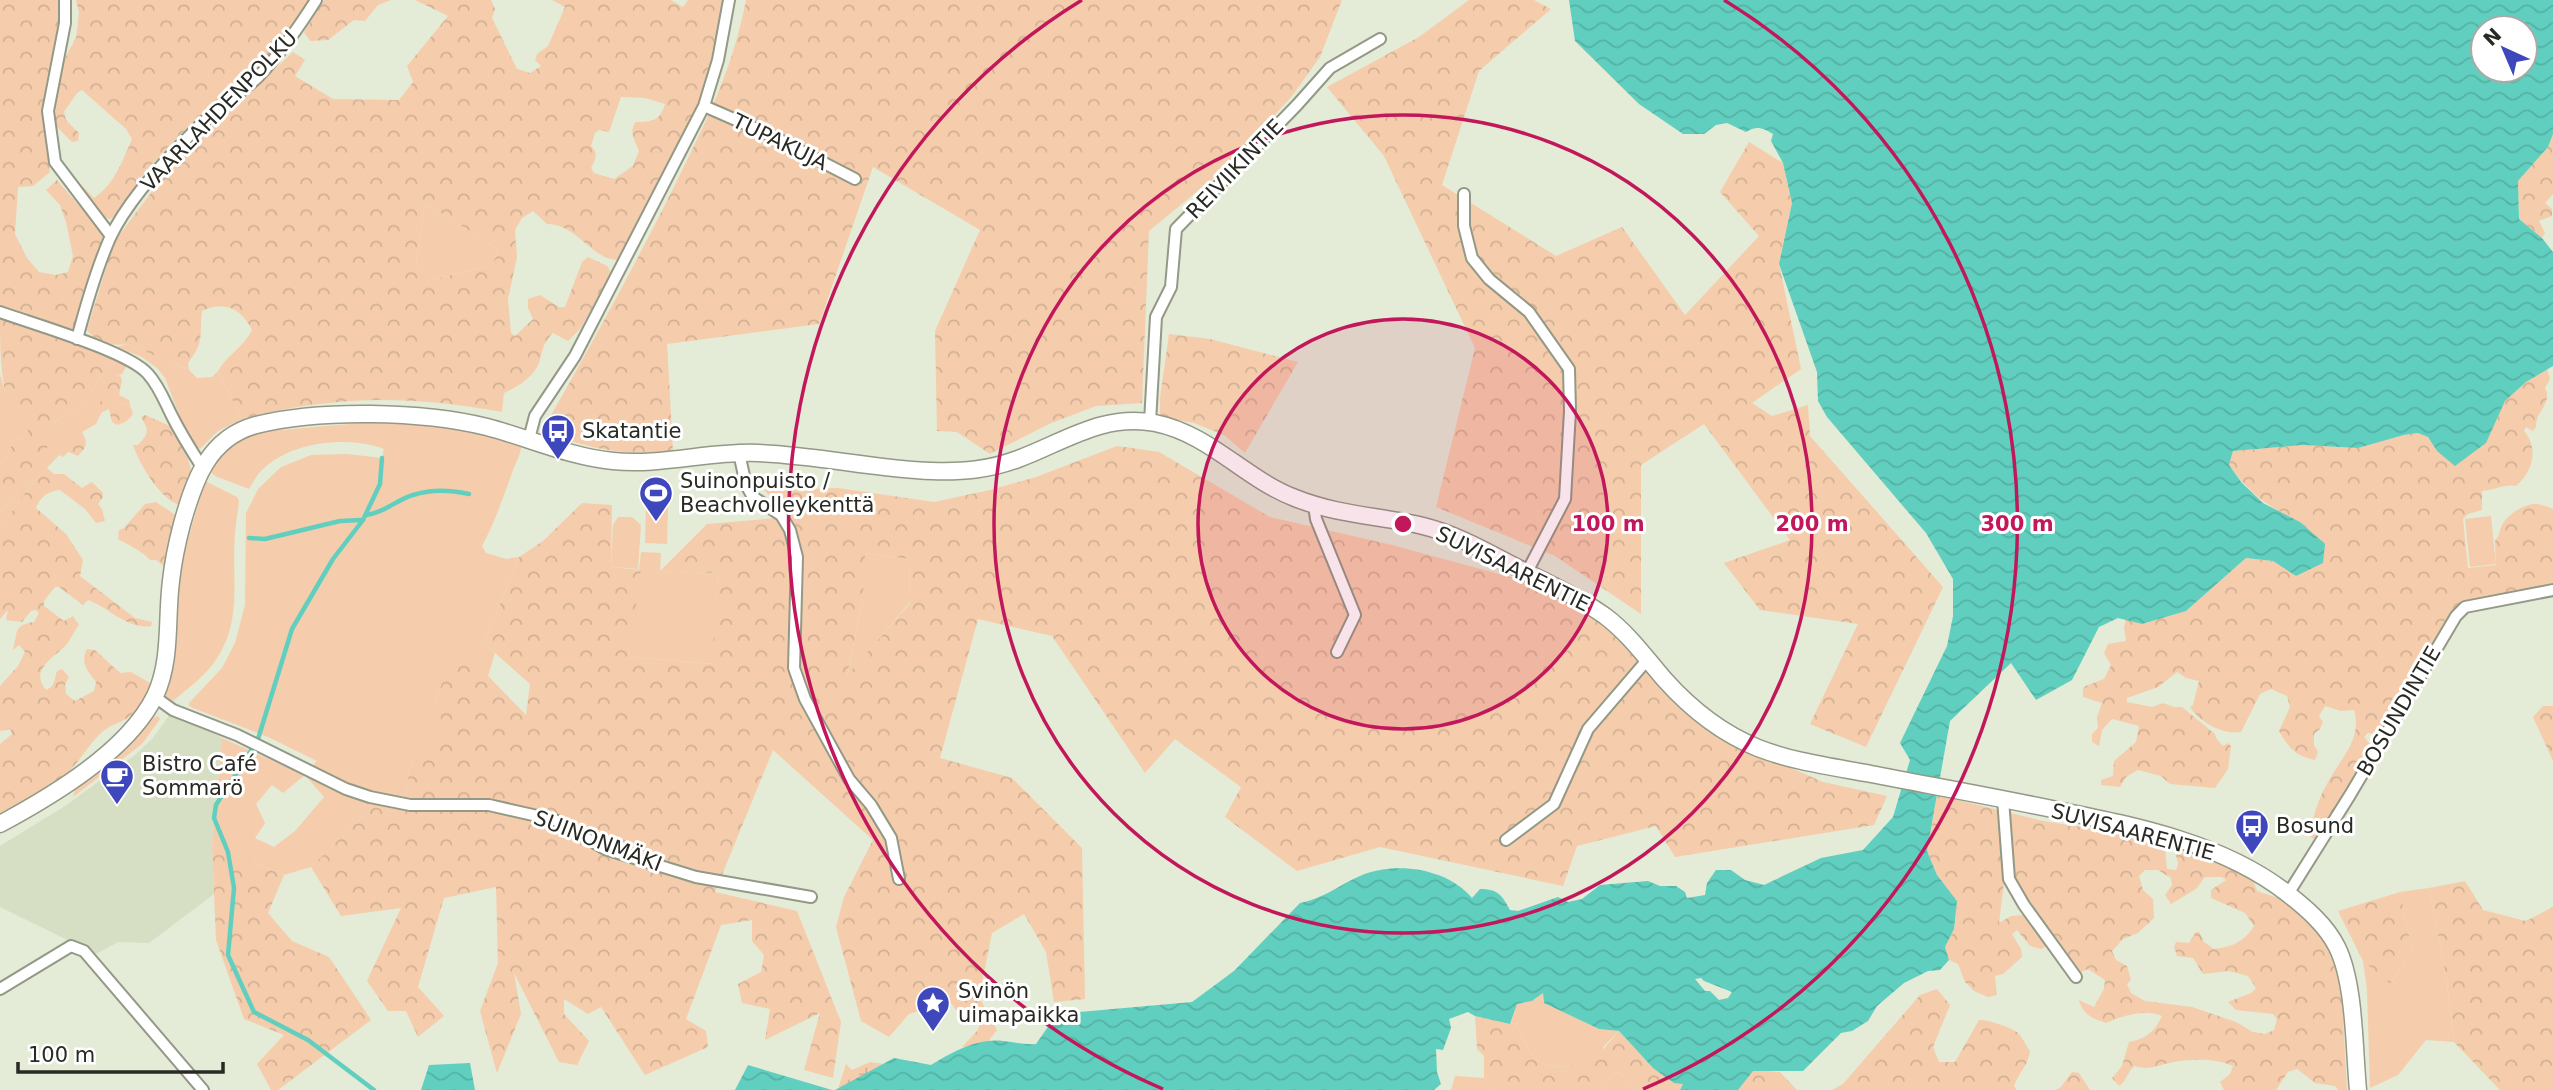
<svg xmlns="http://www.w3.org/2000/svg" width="2553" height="1090" viewBox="0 0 2553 1090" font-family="'DejaVu Sans',sans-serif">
  <defs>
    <pattern id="forest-crowns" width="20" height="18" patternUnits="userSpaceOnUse" patternTransform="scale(1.75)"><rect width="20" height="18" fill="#f5cdac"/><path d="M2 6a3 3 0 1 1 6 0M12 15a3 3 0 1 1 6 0" fill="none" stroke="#d2b094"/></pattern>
    <pattern id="wetland-marsh" width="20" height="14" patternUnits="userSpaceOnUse" patternTransform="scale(1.75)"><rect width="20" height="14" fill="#f5cdac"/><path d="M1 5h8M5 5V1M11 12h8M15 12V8" fill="none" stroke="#d2b094"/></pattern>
    <pattern id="water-waves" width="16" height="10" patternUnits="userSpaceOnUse" patternTransform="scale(1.75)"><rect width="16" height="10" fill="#61cfbf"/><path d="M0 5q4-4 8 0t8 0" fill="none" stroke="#54b2a4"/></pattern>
  </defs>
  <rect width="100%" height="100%" fill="#e4ebd6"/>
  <path fill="#d6dfc3" d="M173,710L222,738L212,846L214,894L149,943L118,942L96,954L0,907V846L65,806L135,755L153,738Z"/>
  <path fill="#f5cdac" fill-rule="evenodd" d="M425,203L498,249L493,265L435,279L416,263Z
    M127,344L189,370L197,378L212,377L218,371L242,419L218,431L200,449L198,448L184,427L165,378L157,368L142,357L117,347Z
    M114,359L127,365L122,374L117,376L119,395L129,400L130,406L108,400L97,416L73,434L59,455L27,490L0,529V512L26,483L51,426L60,417L77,410Z
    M0,374L8,401L24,419L29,431L25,437L14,440L4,463L0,464Z
    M384,421L460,429L516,443L521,447C520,457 515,463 512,473C503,498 495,522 482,546L486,553L506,559L519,557L484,643L495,653L488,676L457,645L436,699L446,735L412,758L402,810L372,807L311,867L284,875L212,846L222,738L304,775L317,761L268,737L193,708L189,706V703L222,668L235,643L245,605L246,513L258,489L281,467L311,455L347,454L382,458L384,449C347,435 289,442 261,471C256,476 252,484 249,489L215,476L208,469C222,451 236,440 257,432ZM305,775L324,797L295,831L274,847L255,838L265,823L256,804L272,785L283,793Z
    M207,482L237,497L239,501C238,511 236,522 235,533C231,580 244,623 213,664C202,678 186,690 173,701L166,696V692L174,663L180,569L203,486Z
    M646,503L668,504L667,544L645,543Z
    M2491,516L2496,564L2470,567L2465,519Z
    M618,517H632L641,525L638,569L611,567L613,525Z
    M641,552L661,553L660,571L718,573L713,664L629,657Z
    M864,553L909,559L910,602L847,677L863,598Z
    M158,716L160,719L142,744L73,797L75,790L113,759L152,718Z
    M2429,888L2446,976L2454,1042L2426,1040L2398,1075L2370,1088L2367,990L2363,961L2391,983L2412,951L2400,892Z
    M1543,993L1544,1003L1599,1029L1619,1031L1603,1047L1604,1058C1578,1062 1545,1080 1528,1049C1523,1039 1522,1029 1511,1022L1517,1004L1532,1001Z
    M1615,1072L1622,1074L1633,1090H1602Z
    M1455,1076L1484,1078L1492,1090H1451Z"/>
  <path fill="url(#forest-crowns)" fill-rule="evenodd" d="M0,0H61C63,30 51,56 46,85C41,114 46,143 50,172L33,186L18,187L15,234L27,258L39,272L56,275L68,272L73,256L66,222L60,205L46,190L57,180L105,236L88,278L73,331L69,333L0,308Z
    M76,0H310C280,52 239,84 194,121C177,137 161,155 145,172C131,187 129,209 110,219L101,216L79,189L82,186L94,198C114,185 123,160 132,139L126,129L82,90L77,93L64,112L66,120L79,133L78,141L72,142L56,126L55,98L59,69L76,38L79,13Z
    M324,0H391L378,5L365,21L354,20L328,40L310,41L304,32Z
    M415,0H491L495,9L492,18L517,69L530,73L541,66L535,60L537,54L548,46L565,7L552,0H671L683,7L688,0H725L719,39L699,104L617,260C590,258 577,224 547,224L533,211L522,218L515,230L517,257L508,299L511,333L515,336L533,319L528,308V299L540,295L559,307H565L582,262L588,257L607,266L611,272L581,328L568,341L553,333C542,344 543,350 539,363C533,378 517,387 504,393L502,412C408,395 334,395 242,419L218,371C227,355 244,347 252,330C242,309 224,300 202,311C199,337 205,341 188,363L189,370L127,344C114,347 95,341 87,330L114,242L156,186L200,136L240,103L293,52L305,60L295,76L333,99L399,100L413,82L407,66L448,16ZM621,97L645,98L665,104C660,121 652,122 636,122C628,131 635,141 639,151L633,166L614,179L594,173L591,168C595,160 599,153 591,146L595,133L599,130L609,132ZM425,203L498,249L493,265L435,279L416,263Z
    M746,0H1342L1320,57L1292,96L1227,167L1149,231L1142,403L1096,406L1049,424L990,454L957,432L937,431L935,331L980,230L873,167L819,324L667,344L673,451C631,456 593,450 554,435L548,430L546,424C590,347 633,269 673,189C705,123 732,73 746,0Z
    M1469,0H1534L1551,9L1479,71L1442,185L1556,256L1622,227L1685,315L1759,236L1720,192L1749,142L1783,163L1792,203L1779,264L1801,369L1752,403L1772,416L1808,405L1810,436L1943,587L1866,747L1810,724L1858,624L1760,610L1724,563L1790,540L1704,424L1641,465V614L1555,556L1436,507L1475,348L1384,156L1327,87L1419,37Z
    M2553,134V194L2545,203L2552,209V216L2539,221L2545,233L2542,238L2519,219L2518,181L2548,147Z
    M0,316L114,359L77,410L60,417L51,426L50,443L26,483L0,512V464L4,463L14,440L25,437L28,431C24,418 13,411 7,399C0,373 0,343 0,316Z
    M1169,334L1210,339L1298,362L1245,453L1224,435L1194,423L1160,417V398Z
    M2547,369L2550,379L2545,388C2553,404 2535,411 2536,427L2533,431L2526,427L2524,431C2539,448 2533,472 2516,486C2503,484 2495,490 2482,491V510L2468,514L2463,519L2468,568L2496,565L2495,541C2500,535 2499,531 2502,525C2507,515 2525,503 2536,504C2541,504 2548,507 2553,509V588L2457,609L2446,622L2384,731L2379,735L2368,733L2364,737L2374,749L2318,837L2313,839L2309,835C2313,818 2318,799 2327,784C2340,759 2363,739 2354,710L2341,711L2325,706L2319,716L2323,722L2320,729L2314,734V745L2318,752L2315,760C2295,756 2289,748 2279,731L2290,707L2287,696L2271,689L2260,694L2241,732C2222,735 2200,722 2190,707L2193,705L2199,681L2186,678L2177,672L2158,687L2127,698V702L2152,707L2163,703L2174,707H2182L2215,734L2216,738L2223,746L2228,743L2231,746L2228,769L2215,788L2170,784L2161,776L2138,770L2126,777L2120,787L2101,785V780L2113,776L2114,761L2136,742L2139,726L2112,719L2102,730L2099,746L2092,742V734L2098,728L2097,717L2102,703L2083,697V687L2104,679L2111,665L2104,653L2108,644L2126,641L2124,628L2126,619L2142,624L2186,611L2246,558L2273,561L2296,576L2300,522C2265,504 2252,496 2229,465L2233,451L2303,445L2357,448L2405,435L2418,433L2428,437L2437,451L2505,401L2526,382Z
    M120,375L122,380L119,395L105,390L113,379Z
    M108,400L130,406L133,413C130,420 124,423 117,425L112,422L109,409L102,412L96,424L82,432C88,442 87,447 78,456L68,452L63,457L59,455L73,433L97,416L96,410L101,401Z
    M145,415L170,426L188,459L191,470L180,505C160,500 139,463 133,445H138C149,434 149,430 141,417Z
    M1117,446L1159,452L1270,517L1392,545L1532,583L1613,627L1707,731L1823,782L1887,796L1874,825L1675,857L1656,826L1577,846L1563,886L1380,847L1297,871L1225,817L1241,787L1175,739L1145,773L1052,636L978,619L940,758L1012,778L1082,848L1085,999L1054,1002L1046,952L1024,914L992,933L979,997L997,1030L987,1043L962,1047L978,1030L981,1019L958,1013L952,1004H940L909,1014L889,1037L861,1021L836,927L844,897L873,840L773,750L715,892L797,911L841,1022L833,1078L804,1070L820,1013L765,1040L770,1009L742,1003L738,984L761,972L764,955L752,941V920L721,925L686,1019L706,1031L708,1047L645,1075L601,1007L588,1014L564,999V1014L589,1041L577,1065L559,1062L514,973L521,1014L497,1073L480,1011L498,963L496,887L444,898L418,987L444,1016L418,1037L406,1011H388L367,981L401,908L341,916L311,867L372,807L402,809L412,758L445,735L436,699L457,644L526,715L530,684L484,643L519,557L543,541L582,503L612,505L611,567L641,570L629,657L712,664L718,573L660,571L707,524L790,517L764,490L838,488L934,502L990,490L1036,477ZM865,553L909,559L910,603L847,676L863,598Z
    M47,468L54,474H64L82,488L92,482L103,493V497L98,504L102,509L105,521L96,523L85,509L60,490C48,491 40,497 36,508L66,534L83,560L80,576L135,618L152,622L151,626C128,630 108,607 88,600L83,605L59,587H55L44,601V606L64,621L73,616L79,625C74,631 71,639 67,644C57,656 28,669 46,690C56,686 54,679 57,671L62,669L69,677L65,684L66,694L75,701L94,691L96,682C87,670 80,663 87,649L95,650L120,673L131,672L152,684C146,697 139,711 126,719C118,723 109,726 102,732C87,746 78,765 62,778C44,793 21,802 0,813V744L12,734L10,729L0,731V686L18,666L25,652L19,645L13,650C18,632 13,625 34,622L39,613L36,610L31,611L22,622L6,620L8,610L0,619V529L27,490Z
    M156,502L177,516L165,567L156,560H150C142,551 129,545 118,539L119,530L124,528L145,504Z
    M2543,706H2553V761L2533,717Z
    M1937,795L2043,821L2107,831L2159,846L2165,849L2167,869L2176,870L2178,864L2176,855L2179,851L2233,869L2253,880L2257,891L2284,900L2318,932L2333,956L2342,997L2347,1090H2338L2335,1086L2315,1083L2297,1069L2288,1072L2276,1090H2224L2220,1082L2230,1074L2233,1066C2215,1058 2193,1059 2173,1062C2158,1065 2150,1071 2135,1066C2127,1071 2127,1081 2119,1086L2112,1078L2122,1066L2129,1042C2145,1039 2155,1032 2162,1016C2145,1008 2122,1016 2106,1023C2092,1018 2083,1015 2079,1000L2094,1007L2104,989L2105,980L2088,969L2077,974L2017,884L2004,882L1999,923L2011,916L2024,915L2047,946L2041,949L2030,946L2017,930L2012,934L2021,949L2022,957L2003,974L1995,976L1997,995L1988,997L1974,991L1965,982L1958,964L1949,960L1945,947L1954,929L1957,901L1937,875L1927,851ZM2145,870H2158L2171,878L2172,885L2165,895L2171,904L2196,889L2205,877H2222L2226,880L2211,890V898L2245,913L2254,926C2244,942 2232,947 2214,949L2204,942L2199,932H2196L2189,943L2176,942L2174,947L2177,956L2193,958L2203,974L2229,971L2248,976L2256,988L2251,993L2228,1002L2236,1010L2273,1014L2277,1019L2274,1030L2265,1034L2253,1032L2236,1022L2192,1007L2145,1001L2131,993L2127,984L2131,980L2127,966L2116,960L2112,951L2123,939L2138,933L2154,918L2153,899L2143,890L2139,876Z
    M212,846L284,875L268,913L292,941L329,957L371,1020L278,1090H271L257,1064L284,1035L244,1019L216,940Z
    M2465,881L2483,910L2526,921L2553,907V1090H2500L2454,1042L2446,976L2429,888Z
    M2400,892L2412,951L2390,984L2363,961L2338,911Z
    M1937,989L1950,1005L1933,1047L1939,1062H1955L1979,1020C1986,1019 2010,1027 2017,1032C2022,1036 2026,1046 2030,1051C2028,1066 2019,1072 2014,1086L2017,1090H1832L1843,1084L1920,995Z
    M1475,1016L1510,1024L1511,1022C1522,1029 1523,1039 1528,1049C1545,1080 1578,1062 1603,1058L1601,1052L1619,1031L1653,1068L1683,1084L1680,1090H1633L1622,1074L1615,1072L1602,1090H1492L1484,1078V1056L1477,1049Z
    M1753,1070L1780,1072L1797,1090H1738Z
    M2072,1072L2079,1073L2090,1090H2054L2060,1088Z"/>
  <path fill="url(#wetland-marsh)" d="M870,1062L883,1064L839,1090L838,1089L846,1064L852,1070Z"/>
  <path fill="url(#water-waves)" fill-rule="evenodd" d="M1569,0H2553V134L2548,147L2518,181L2519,219L2542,238L2553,252V366L2526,382L2505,401L2486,443L2455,466L2437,451L2428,437L2418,433L2404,435L2358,448L2303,445L2233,451L2229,465L2242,483L2263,503L2300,522L2325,544L2323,563L2296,576L2273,561L2246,558L2186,611L2142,624L2118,618L2099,627L2072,680L2036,700L2011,663L1950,721L1927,851L1937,875L1957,901L1954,929L1945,947L1949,960L1940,970L1928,971L1904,983L1877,1006L1868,1021L1852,1031L1841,1033L1803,1071H1753L1738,1090H1680L1683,1084L1674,1083L1653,1068L1619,1031L1599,1029L1544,1003L1543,993L1532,1001L1517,1004L1510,1024L1475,1016L1468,1012L1449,1019L1451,1028L1443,1050L1436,1049L1437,1072L1441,1084L1434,1090H835L894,1058L931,1065C953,1052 977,1038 1003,1041C1015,1042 1024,1045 1036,1044L1057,1014L1192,1002L1234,971L1300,903C1323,899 1339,885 1360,876C1395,861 1447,868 1472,898L1480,889C1498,889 1502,895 1510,910L1518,911L1558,897L1568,902L1582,899L1600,885L1648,881L1660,886H1676L1685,892L1687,898L1705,895L1707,883L1716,870H1731L1745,880L1764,885L1821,858L1863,850L1893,817L1910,760L1900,743L1947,646L1953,616V579L1926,533L1827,417L1818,401L1817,372L1779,264L1792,203L1783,163L1771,141L1773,134C1763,128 1757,125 1746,132L1727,123L1716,125L1704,134H1683L1639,104L1575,41ZM2483,28H2525V70H2483ZM1701,978L1704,981L1732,992L1728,998L1719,1000L1710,991H1705L1695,979Z
    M470,1063L475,1090H421L429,1065Z
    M748,1065L832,1090H735Z"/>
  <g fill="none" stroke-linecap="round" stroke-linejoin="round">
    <path stroke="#61cfbf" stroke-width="4.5" d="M366,515C384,513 396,500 413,495C433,489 449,490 469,494
      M249,538L265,539L340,521L361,520
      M258,739L292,629L333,559L363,520L380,484L382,458
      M252,749L216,805L214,818L228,852L234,888L228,955L254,1012L308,1040L374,1090"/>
    <g stroke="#939986" stroke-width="14">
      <path id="street" d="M65,0V23L48,111L55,162L111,236
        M704,106L768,134L855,179
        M1464,194V226L1472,258L1489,279L1529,312L1569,369L1570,411L1565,499L1527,572
        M0,312C33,324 128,351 148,374C159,386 165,402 172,416C181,434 191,450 202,467
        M77,339C86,305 96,270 110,238C127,201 168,157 196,129C215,110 239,95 258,77C280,54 299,27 316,0
        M1150,422L1156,317L1171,287L1176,229L1297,105L1330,68L1380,39
        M529,439L535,416L575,356L704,106L718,60L729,0
        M739,453L746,485L753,497L781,515L790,530L797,557L794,668L805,699L849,779L871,805L891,838L899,879
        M1314,505L1316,519L1355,615L1337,652
        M155,697L173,710L237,735L346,789L370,797L410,805H489L555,820L605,849L696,877L811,897
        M2003,799L2009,879L2024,905L2076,977
        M1506,840L1554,804L1588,729L1648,659
        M2288,894L2350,795L2456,616L2465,607L2553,590
        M0,989L71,946L84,951L203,1090"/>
    </g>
    <g stroke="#939986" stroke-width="19">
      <path id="secondary" d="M0,824C52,796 128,751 155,696C172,660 166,619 171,581C173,562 177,543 182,524C194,481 208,438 256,425C320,409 422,411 487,427C529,438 570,457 613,461C661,466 710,451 758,453C817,455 874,469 932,471C962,472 989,470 1018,459C1064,442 1103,413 1155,423C1210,434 1245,479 1295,498C1337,515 1381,516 1423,526C1456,534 1487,552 1516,567C1546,582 1578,597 1605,616C1629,634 1646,658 1665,680C1691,709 1721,733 1758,748C1794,762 1834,767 1871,774C1933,786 1995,797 2057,810C2136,826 2223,843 2288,894C2306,908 2326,925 2337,947C2355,983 2354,1049 2358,1090"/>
    </g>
    <use href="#street" stroke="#fff" stroke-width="10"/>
    <use href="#secondary" stroke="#fff" stroke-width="16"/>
  </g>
  <circle cx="1403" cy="524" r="205" fill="#c2185b" fill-opacity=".12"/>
  <g fill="none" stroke="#c2185b" stroke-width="3.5">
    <circle cx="1403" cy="524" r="205"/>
    <circle cx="1403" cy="524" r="409"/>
    <path d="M1163 1089A614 614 0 0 1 1082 0M1724 0A614 614 0 0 1 1643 1089"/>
  </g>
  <defs>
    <g id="bus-pin" transform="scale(1.75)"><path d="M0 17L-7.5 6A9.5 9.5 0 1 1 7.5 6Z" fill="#3e47bb" stroke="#fff"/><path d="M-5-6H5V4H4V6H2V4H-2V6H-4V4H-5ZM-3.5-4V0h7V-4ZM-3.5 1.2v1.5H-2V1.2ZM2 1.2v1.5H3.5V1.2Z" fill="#fff"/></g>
    <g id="stadium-pin" transform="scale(1.75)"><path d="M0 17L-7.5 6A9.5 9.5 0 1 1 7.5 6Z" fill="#3e47bb" stroke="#fff"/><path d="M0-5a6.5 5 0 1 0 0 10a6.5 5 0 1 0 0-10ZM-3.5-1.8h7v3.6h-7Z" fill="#fff"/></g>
    <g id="cafe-pin" transform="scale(1.75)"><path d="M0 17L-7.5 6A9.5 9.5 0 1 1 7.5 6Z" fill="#3e47bb" stroke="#fff"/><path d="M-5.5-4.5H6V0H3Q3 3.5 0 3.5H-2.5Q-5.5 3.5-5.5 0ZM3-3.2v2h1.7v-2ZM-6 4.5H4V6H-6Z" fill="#fff"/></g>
    <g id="sight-pin" transform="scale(1.75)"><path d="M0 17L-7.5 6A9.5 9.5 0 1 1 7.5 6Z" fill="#3e47bb" stroke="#fff"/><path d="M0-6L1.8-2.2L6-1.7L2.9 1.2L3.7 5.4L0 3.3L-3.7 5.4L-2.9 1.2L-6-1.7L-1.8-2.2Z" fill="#fff"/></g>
  </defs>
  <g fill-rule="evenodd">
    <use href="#bus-pin" x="558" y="431"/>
    <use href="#stadium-pin" x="656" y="493"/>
    <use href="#cafe-pin" x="117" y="776"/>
    <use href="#bus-pin" x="2252" y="826"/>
    <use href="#sight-pin" x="933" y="1003"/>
  </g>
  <g text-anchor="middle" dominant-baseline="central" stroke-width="6" stroke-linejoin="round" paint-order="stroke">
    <g font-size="21" fill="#282a23" stroke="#fff">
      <text transform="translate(219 111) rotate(-46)">VAARLAHDENPOLKU</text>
      <text transform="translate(780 142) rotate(26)">TUPAKUJA</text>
      <text transform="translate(1235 169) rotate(-46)">REIVIIKINTIE</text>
      <text transform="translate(1513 569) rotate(26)">SUVISAARENTIE</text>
      <text transform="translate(2399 711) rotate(-60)">BOSUNDINTIE</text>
      <text transform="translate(2133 832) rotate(15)">SUVISAARENTIE</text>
      <text transform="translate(598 841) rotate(21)">SUINONMÄKI</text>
    </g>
    <g font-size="21" fill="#282a23" stroke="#fff" text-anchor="start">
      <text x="582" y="431">Skatantie</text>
      <text x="680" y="481">Suinonpuisto /<tspan x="680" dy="24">Beachvolleykenttä</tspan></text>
      <text x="142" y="764">Bistro Café<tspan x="142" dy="24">Sommarö</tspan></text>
      <text x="2276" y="826">Bosund</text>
      <text x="958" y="991">Svinön<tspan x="958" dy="24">uimapaikka</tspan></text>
    </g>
  </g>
  <circle cx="1403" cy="524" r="10" fill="#c2185b" stroke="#fff" stroke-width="3.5"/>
  <g font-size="21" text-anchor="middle" font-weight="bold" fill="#c2185b" stroke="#fff" stroke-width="6" stroke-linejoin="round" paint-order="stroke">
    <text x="1608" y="531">100 m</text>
    <text x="1812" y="531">200 m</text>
    <text x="2017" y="531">300 m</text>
  </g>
  <g transform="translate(2504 49) rotate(316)"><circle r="33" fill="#ffffff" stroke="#a9aaa7" stroke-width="2"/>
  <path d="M0-5L12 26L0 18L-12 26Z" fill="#3e47bb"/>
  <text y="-10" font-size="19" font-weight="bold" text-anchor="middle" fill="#282a23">N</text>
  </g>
  <path d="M18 1062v10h205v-10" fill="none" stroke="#282a23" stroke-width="3.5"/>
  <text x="28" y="1062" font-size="21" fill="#282a23" stroke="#ffffff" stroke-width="5" paint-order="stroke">100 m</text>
</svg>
